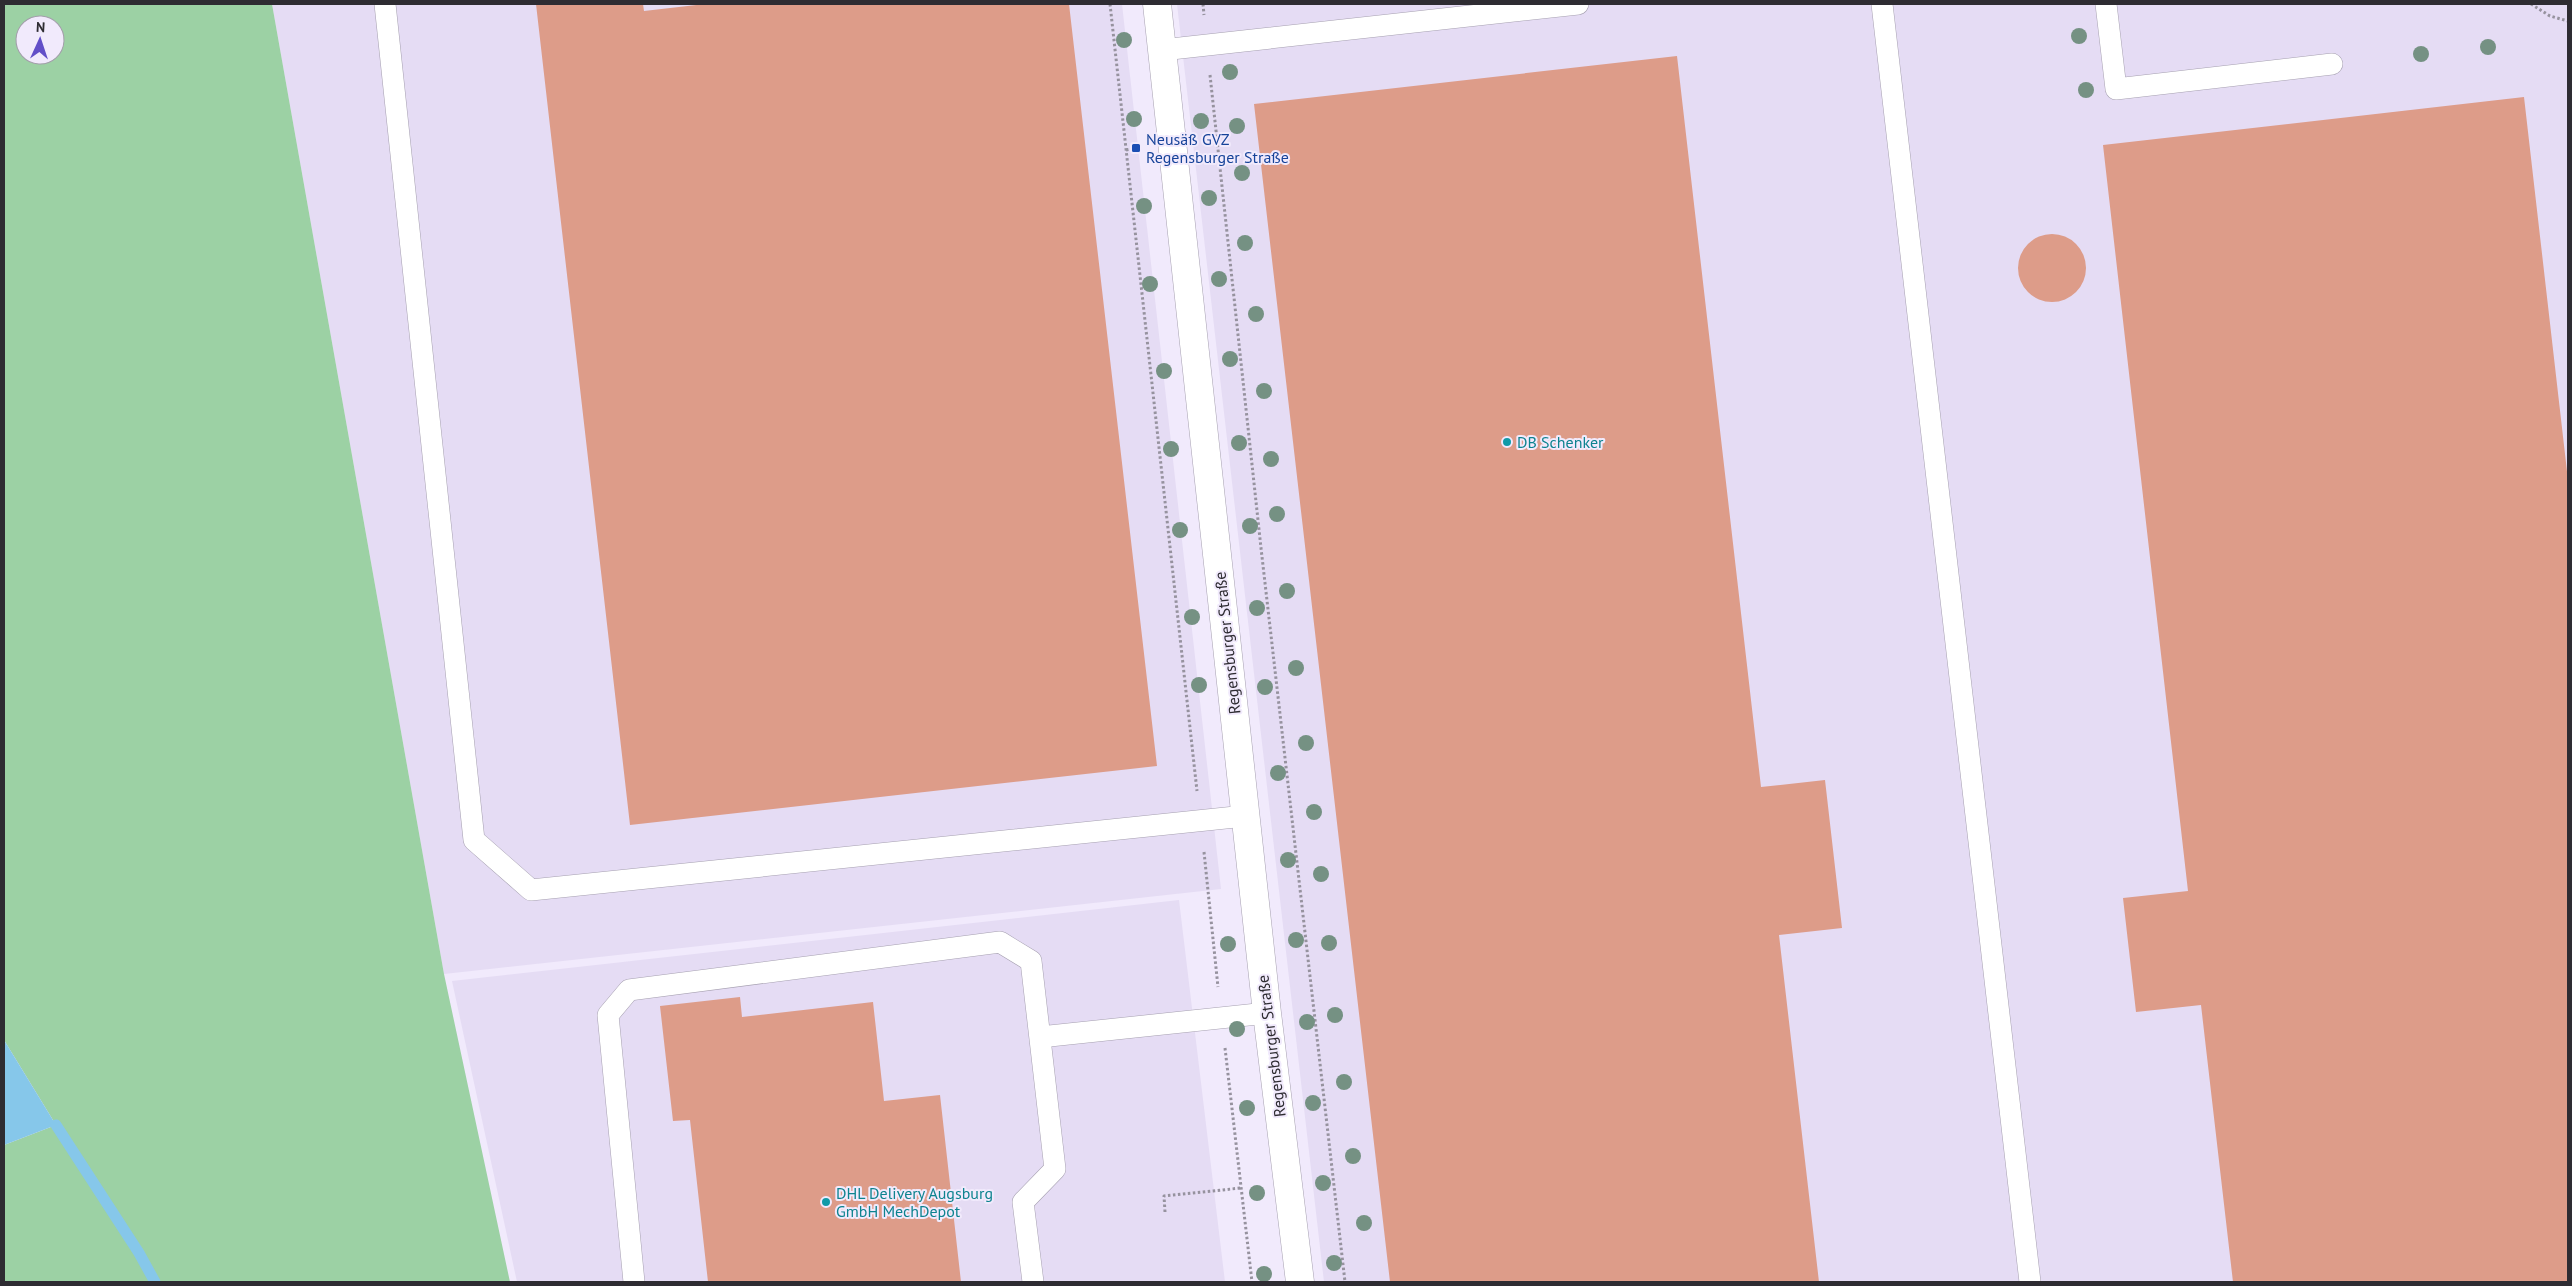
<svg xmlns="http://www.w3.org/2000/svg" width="2572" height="1286" viewBox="0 0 2572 1286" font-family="'PT Sans',sans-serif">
  <rect width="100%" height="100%" fill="#f1eafc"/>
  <path fill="#e5dcf4" d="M272,4H1122L1221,889L444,974Z
    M1177,4H2568V1282H1324Z
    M1179,900L1225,1282H517L452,981Z"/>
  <path fill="#9cd1a4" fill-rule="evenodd" d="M4,4H272L444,974L510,1282H4V1145L56,1125L4,1040ZM25,25H55V55H25Z"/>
  <path fill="#86c7ea" d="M4,1040L56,1125L4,1145Z"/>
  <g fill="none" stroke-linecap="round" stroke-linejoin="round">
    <path stroke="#86c7ea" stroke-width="11" d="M56,1125L139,1253L155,1282"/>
  </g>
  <path fill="#dd9c89" d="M536,4H643L644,11L705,4H1069L1157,766L630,825Z
    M1677,56L1761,787L1825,780L1842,928L1779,935L1819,1282H1390L1254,104Z
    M2524,97L2568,480V1282H2233L2201,1005L2136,1012L2123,898L2188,891L2103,145Z
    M2018 268a34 34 0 1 1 68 0a34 34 0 1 1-68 0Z
    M740,997L742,1017L873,1002L884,1101L940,1095L961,1282H708L690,1120L673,1121L660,1006Z"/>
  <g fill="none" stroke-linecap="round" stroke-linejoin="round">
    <g stroke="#a6a0b0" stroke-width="22">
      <path id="service" d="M385,4L474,840L531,890L1245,816
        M1882,4L2030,1282
        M2106,4L2116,89L2332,64
        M1162,50L1578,4
        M1040,1037L1267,1013
        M634,1282L608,1015L629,990L1000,942L1031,961L1055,1169L1023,1202L1033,1282"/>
    </g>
    <g stroke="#a6a0b0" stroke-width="29">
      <path id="minor" d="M1157,4L1267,1013L1300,1282"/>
    </g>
    <path stroke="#96929e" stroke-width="3" stroke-dasharray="2.5 2.5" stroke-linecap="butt" d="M1110,4L1197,791
      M1203,4L1204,15
      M2531,4L2550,16L2568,21
      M1210,75L1261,548L1345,1282
      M1126,150L1136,148
      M1204,852L1218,987
      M1225,1048L1252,1282
      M1165,1212L1164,1196L1241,1188"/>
    <use href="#service" stroke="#fff" stroke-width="21"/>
    <use href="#minor" stroke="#fff" stroke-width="28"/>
  </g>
  <g fill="#759183">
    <circle cx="2079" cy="36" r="8"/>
    <circle cx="1124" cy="40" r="8"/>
    <circle cx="2488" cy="47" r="8"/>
    <circle cx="2421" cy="54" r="8"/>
    <circle cx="1230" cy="72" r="8"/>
    <circle cx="2086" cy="90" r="8"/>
    <circle cx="1134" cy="119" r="8"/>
    <circle cx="1201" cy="121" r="8"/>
    <circle cx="1237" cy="126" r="8"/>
    <circle cx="1242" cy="173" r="8"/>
    <circle cx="1209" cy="198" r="8"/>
    <circle cx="1144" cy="206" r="8"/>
    <circle cx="1245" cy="243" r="8"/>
    <circle cx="1219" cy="279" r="8"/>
    <circle cx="1150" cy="284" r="8"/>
    <circle cx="1256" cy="314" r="8"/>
    <circle cx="1230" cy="359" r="8"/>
    <circle cx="1164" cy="371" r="8"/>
    <circle cx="1264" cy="391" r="8"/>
    <circle cx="1239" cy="443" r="8"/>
    <circle cx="1171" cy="449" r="8"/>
    <circle cx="1271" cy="459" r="8"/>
    <circle cx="1277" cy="514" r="8"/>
    <circle cx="1250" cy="526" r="8"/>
    <circle cx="1180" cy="530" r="8"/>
    <circle cx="1287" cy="591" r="8"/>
    <circle cx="1257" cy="608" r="8"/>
    <circle cx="1192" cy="617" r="8"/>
    <circle cx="1296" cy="668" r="8"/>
    <circle cx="1199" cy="685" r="8"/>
    <circle cx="1265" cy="687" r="8"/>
    <circle cx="1306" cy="743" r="8"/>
    <circle cx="1278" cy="773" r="8"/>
    <circle cx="1314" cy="812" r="8"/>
    <circle cx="1288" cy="860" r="8"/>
    <circle cx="1321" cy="874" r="8"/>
    <circle cx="1296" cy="940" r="8"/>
    <circle cx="1329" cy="943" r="8"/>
    <circle cx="1228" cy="944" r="8"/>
    <circle cx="1335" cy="1015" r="8"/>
    <circle cx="1307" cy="1022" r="8"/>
    <circle cx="1237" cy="1029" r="8"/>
    <circle cx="1344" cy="1082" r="8"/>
    <circle cx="1313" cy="1103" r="8"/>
    <circle cx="1247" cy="1108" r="8"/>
    <circle cx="1353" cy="1156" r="8"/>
    <circle cx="1323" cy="1183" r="8"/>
    <circle cx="1257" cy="1193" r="8"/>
    <circle cx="1364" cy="1223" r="8"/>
    <circle cx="1334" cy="1263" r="8"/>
    <circle cx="1264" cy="1274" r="8"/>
  </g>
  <rect fill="#1a4fb4" stroke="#f1eafc" stroke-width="2" x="1131" y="143" width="10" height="10" rx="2.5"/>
  <g fill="#0f9aa8" stroke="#f1eafc" stroke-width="2">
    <circle cx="1507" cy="442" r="5"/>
    <circle cx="826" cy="1202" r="5"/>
  </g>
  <g text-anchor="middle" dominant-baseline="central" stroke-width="4" stroke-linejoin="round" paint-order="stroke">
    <g font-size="16" fill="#164399" stroke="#f1eafc" text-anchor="start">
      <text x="1146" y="139">Neusäß GVZ<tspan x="1146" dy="18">Regensburger Straße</tspan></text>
    </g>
    <g font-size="16" fill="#0d838f" stroke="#f1eafc" text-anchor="start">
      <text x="1517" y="442">DB Schenker</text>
      <text x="836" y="1193">DHL Delivery Augsburg<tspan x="836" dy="18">GmbH MechDepot</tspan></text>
    </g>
    <g font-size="16" fill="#2e2c32" stroke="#f1eafc">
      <text transform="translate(1227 643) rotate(-96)">Regensburger Straße</text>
      <text transform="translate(1271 1046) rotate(-97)">Regensburger Straße</text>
    </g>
  </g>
  <rect width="2572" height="1286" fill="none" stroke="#2e2c32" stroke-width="10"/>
  <g transform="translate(40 40) rotate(3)"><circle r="24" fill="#f1eafc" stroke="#a39eab"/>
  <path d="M0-4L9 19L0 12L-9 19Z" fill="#624fc8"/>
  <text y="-8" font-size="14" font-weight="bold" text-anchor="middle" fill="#2e2c32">N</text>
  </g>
</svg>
